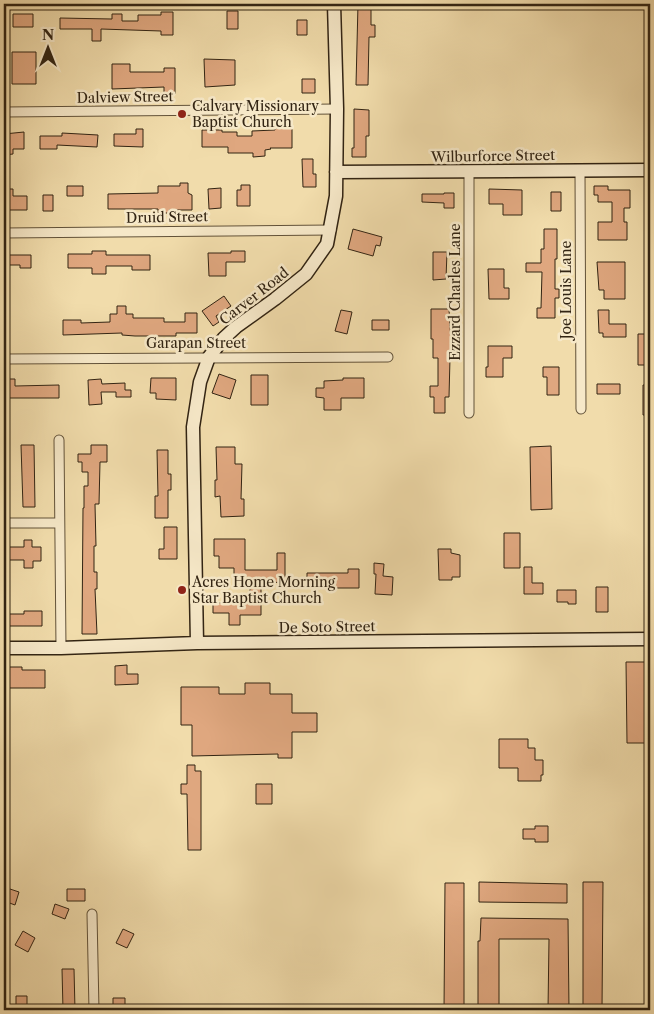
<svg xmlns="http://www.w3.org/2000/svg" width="654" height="1014" viewBox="0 0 654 1014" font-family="'Libre Caslon Text',serif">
  <rect width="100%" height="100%" fill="#f1dcab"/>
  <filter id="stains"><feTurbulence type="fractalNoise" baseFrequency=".004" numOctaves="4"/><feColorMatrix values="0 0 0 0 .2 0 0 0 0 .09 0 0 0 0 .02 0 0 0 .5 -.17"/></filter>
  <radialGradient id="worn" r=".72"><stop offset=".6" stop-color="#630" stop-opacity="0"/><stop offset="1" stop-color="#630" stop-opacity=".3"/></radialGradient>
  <path fill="#dfa77f" stroke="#322413" d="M358,4H371V25H375V37H369L368,85H356Z
    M227,11H238V29H227Z
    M161,12H173V35H161V31L101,29V41H92V29H60V18L112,19V14H122V21H138V15H161Z
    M13,14H33V27H13Z
    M297,20H307V35H297Z
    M12,52H36V84H12Z
    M204,59L235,60V85L205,87Z
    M112,64H130V72H164V68H175V94H164V87L112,89Z
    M302,79H315V93H302Z
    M354,109L369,110V136H366V157H352V148H354Z
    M275,128H292V148H270L271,149L265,150V156L253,157V153H228V147H202V130H222V132H237V136H252V131L275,130Z
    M136,129H143V147L114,146V134H136Z
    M24,132V149H13V154L4,155V134Z
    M62,133L98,135L97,147L57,145V149H40V136H62Z
    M302,159H313V174H316V187H303Z
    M180,183H188V193L192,195V210H169V213H158V209H108V194L158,193V186H180Z
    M241,185H250V206H237V190H241Z
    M67,186H83V196H67Z
    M594,186H608V190H630V208H624V222H627V240H598V222H612V202H598V195H594Z
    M221,188V208L209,209L208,189Z
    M4,189H13V196H27V210H4Z
    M489,189L522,190V215H503V204H489Z
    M551,192H561V211H551Z
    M444,193H454V208H444V203L422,202V194H444Z
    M43,195H53V211H43Z
    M353,229L382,237L380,246L376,245L373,256L348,249Z
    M544,229H557V259H555V289H559V298H555V318H537V308H541L542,272H526V263H541V249H544Z
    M92,251H106V255H150V270H132V266H106V274H92V268H68V254H92Z
    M231,251H245V262H226V276H209L208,253H231Z
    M433,252H447L446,279L433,280Z
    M4,255H31V268H20V265H4Z
    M597,262H625V299H604V290H599Z
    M488,269H504V288H509V299H489Z
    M224,296L231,306L216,316L219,322L213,326L202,311Z
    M117,306H126V314H133V318H164V322H185V313H197V333H176V336H135L122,335V333L63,335V320H81V323L110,322V314H117Z
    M431,309H449L452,358H450L449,397H445V413H434V397H430V386H438V358H433V339H431Z
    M341,310L352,312L347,334L335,331Z
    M598,310H609V324H626V337H603V333H599Z
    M372,320H389V330H372Z
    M638,334H650V365H638Z
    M488,346H512V358H503V377H486V367H488Z
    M543,367H559V395H547V377H543Z
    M219,374L236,380L230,399L212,393Z
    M251,375H268V405H251Z
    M151,378H176V400L156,399V393H150Z
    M343,378H364V398H341V410H324V398L316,397V388H324V381L343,380Z
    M4,379H15V386L59,385V398H4Z
    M101,379L102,384L125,383V390H131V397H116V392H101L102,404L89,405L88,380Z
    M597,384H620V394H597Z
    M643,385H650V415H643Z
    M21,445H34L35,507H23Z
    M91,445H107V462H100L99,504H95L96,546H94V572H97V589H95L97,634H82L83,508H84V486H88V472H82V462H78V454H91Z
    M551,446L552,509L531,510L530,447Z
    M216,447H235V464H242L241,499H244V516L221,517L220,496L215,497V480H217Z
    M157,450H168V474H171V490H168V518H155V496H158Z
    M164,527H177V559H159V549H164Z
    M504,533H520V568H504Z
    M214,539H245V570H277V553H285V582L261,583V615H240V625H229V613H213V603H250V583H234V568H219V556H214Z
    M24,540H32V547H41V561H33V568H24V560H4V547H24Z
    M438,549H451V553L460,555V577H452V580H439Z
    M374,563L384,564L383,576L393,577L392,595L375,594L376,574H374Z
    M524,567H532V583H543V594H524Z
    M348,569H359V588H307V573H348Z
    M596,587H608V612H596Z
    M557,590H576V604H568V602H557Z
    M24,611H42V626H4V614H24Z
    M626,662H645L646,743H627Z
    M127,665V674H138V684L115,685V666Z
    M6,667H22V670H45V688H6Z
    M245,683H270V694H292V713H317V732H292V758H278V754L192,756V725H181V687H219V694H245Z
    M499,739H528V748H535V760H543V775H541V781H518V768H499Z
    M187,765H195V771H201V850H188L187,794H181V784H187Z
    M256,784H272V804H256Z
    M535,826H548V842H535V839H523V829H535Z
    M479,882L567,884V903L479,902Z
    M583,882H603L602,1009H583Z
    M445,883H464V1010H444Z
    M4,887L19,892L15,905L4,901Z
    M67,889H85V901H67Z
    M55,904L69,909L65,919L52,914Z
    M481,918L568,919L569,1010H548L549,939H499V1010H478V941H480Z
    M123,929L134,934L127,948L116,943Z
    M23,931L35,938L28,952L15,945Z
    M62,969H74L75,1010H63Z
    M16,996H27V1010H16Z
    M113,998H125V1010H113Z"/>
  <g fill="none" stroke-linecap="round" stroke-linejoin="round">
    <g stroke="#625239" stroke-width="11">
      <path id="street" d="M4,112L337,109
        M580,170L581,409
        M469,172V413
        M4,233L331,230
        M4,359L388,357
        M59,440L61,648
        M4,523H59
        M92,914L94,1010"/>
    </g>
    <g stroke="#322413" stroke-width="15">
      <path id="secondary" d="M336,172L650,170
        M197,643L193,427L200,382L209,357L224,338L236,327L275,299L306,274L327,244L336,196L337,109L334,4
        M4,648H61L197,643L650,639"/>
    </g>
    <use href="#street" stroke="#f6e8c8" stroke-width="9"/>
    <use href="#secondary" stroke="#f6e8c8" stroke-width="12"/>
  </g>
  <g fill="#8f2418" stroke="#f6e8c8" stroke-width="2">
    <circle cx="182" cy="114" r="5"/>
    <circle cx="182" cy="590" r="5"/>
  </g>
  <g text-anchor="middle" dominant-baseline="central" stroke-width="5" stroke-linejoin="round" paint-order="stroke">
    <g font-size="14" fill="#322413" stroke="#f6e8c8">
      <text transform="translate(125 97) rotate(-1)">Dalview Street</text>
      <text transform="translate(493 156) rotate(-1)">Wilburforce Street</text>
      <text transform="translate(167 217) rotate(-1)">Druid Street</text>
      <text transform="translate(566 290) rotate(-90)">Joe Louis Lane</text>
      <text transform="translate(455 292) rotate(-90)">Ezzard Charles Lane</text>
      <text transform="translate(254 296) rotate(-38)">Carver Road</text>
      <text x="196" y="343">Garapan Street</text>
      <text transform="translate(327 627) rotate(-1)">De Soto Street</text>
    </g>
    <g font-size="14" fill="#322413" stroke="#f6e8c8" text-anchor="start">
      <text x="192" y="106">Calvary Missionary<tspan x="192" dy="16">Baptist Church</tspan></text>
      <text x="192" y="582">Acres Home Morning<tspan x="192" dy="16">Star Baptist Church</tspan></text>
    </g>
  </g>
  <rect width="654" height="1014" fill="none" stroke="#f1dcab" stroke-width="20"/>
  <rect x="5" y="5" width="644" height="1004" fill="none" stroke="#322413" stroke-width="2.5"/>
  <rect x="10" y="10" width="634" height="994" fill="none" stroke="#322413"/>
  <g transform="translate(48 48)" stroke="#f6e8c8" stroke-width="4" paint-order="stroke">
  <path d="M0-4L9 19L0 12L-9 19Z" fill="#322413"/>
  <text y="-8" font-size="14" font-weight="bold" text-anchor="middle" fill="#322413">N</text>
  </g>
  <rect width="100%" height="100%" filter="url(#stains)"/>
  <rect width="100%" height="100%" fill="url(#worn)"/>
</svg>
